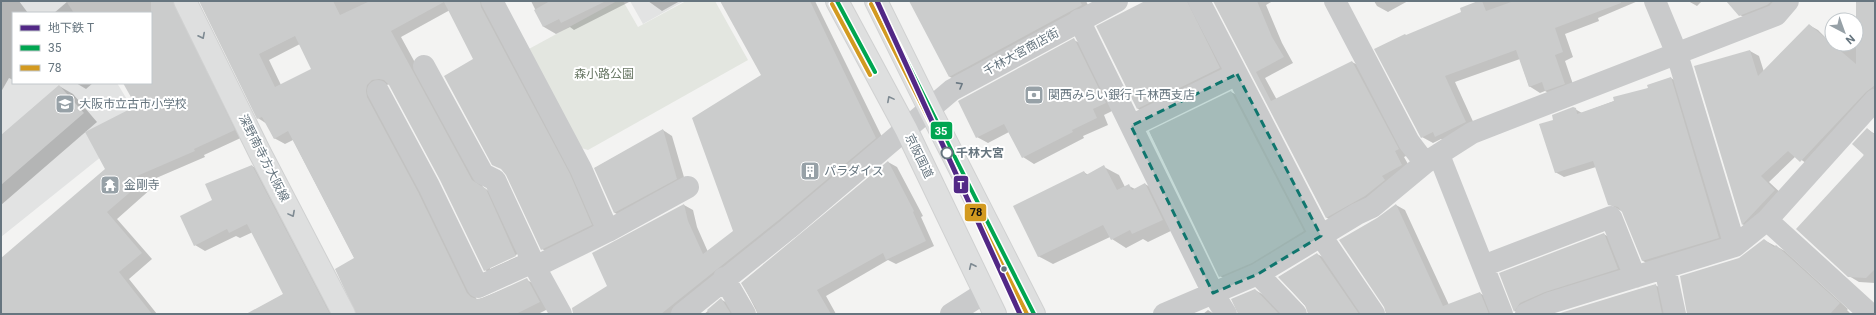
<svg xmlns="http://www.w3.org/2000/svg" width="1876" height="315" viewBox="0 0 1876 315" font-family="Roboto,'Noto Sans JP',sans-serif">
  <rect width="100%" height="100%" fill="#f3f3f2"/>
  <path fill="#e2e3e3" d="M1,1H66L74,13H13V83H117L142,124L1,237Z
    M630,1H684L643,24Z"/>
  <path fill="#e3e6e0" d="M617,1H623L638,27L686,1H715L748,60L588,150L575,146L527,50Z"/>
  <path fill="#0003" fill-rule="evenodd" d="M1,1H19L28,13H13V80L9,78L1,92Z
    M68,1H185L245,136L204,155L205,157L147,182L152,188L117,219L152,259L129,279L157,314H1V260L106,169L137,106L124,83H151V13H54Z
    M200,1H488L602,231L553,255L542,249L475,59L450,10L401,37L483,187L496,196L526,262L495,276L485,270L441,180L390,84L383,86L428,199L477,300L527,280L538,286L550,308L538,314H357L355,259L293,140L285,144L274,138L267,124L258,118ZM300,44L313,69L281,85L269,60ZM520,253L521,255L490,269V267Z
    M531,1H631L574,30L570,27L556,34L544,27Z
    M648,1H680L662,11Z
    M721,1H815L885,143L680,314H590L684,205L693,210L697,227L708,252L734,232L762,75Z
    M910,1H1086L1091,11L959,82L950,77Z
    M1148,1H1198L1229,74L1147,114L1138,109Z
    M1214,1H1273L1266,5L1282,43L1293,63L1265,78L1277,100L1352,62L1362,67L1408,155L1404,157L1412,171L1336,223L1327,218Z
    M1374,1H1408L1388,12L1377,6Z
    M1475,1H1638L1598,18L1599,21L1565,34L1573,57L1565,61L1575,90L1556,97L1545,91L1540,93L1529,86L1520,59L1455,82L1476,128L1447,143L1441,139L1433,143L1422,137L1407,36L1462,13L1476,3Z
    M1688,1H1702L1697,6Z
    M1727,1H1784L1749,20L1740,15Z
    M1875,11V96L1810,166L1796,156L1769,182L1783,195L1751,229L1742,224L1750,51L1759,56L1764,72L1809,25L1818,30L1832,44L1840,49L1845,44H1856V32Z
    M1074,40L1085,46L1116,109L1104,115L1108,125L1083,136L1084,138L1034,164L1023,157L1009,132L988,143L977,137Z
    M1671,78L1679,83L1727,242L1652,266L1643,261L1623,212L1609,204L1596,167L1564,177L1555,172L1554,120L1575,109L1582,113L1649,88Z
    M76,83H93L86,89Z
    M59,86L73,94L97,122L1,205V136Z
    M1231,92L1239,96L1312,236L1228,281L1220,276L1150,132Z
    M1867,129L1875,134V283L1859,282L1849,276Z
    M663,130L672,136L686,184L624,218L615,213L595,168Z
    M888,162L897,167L923,216L921,217L934,246L896,264L888,260L826,296L836,314H758L742,283Z
    M252,166L263,172L337,314H248L284,294L253,232L240,238L236,236L205,251L195,245L213,201Z
    M1104,167L1119,175L1125,187L1129,186L1135,189L1145,184L1159,192L1177,228L1148,242L1143,239L1126,248L1112,239L1110,237L1053,264L1038,256L1084,172L1088,175Z
    M1396,205L1405,210L1449,305L1480,293L1489,299L1495,314H1387L1378,219Z
    M1604,234L1612,239L1626,274L1520,314L1515,311L1501,274Z
    M1764,240L1785,251L1848,309L1847,310L1851,314H1691L1739,259Z
    M1317,254L1327,259L1364,314H1309V310L1279,277Z
    M1655,285L1665,290L1670,314H1560Z
    M1255,290L1264,295L1282,314H1239Z
    M722,300L731,305L737,314H704Z
    M1208,310L1214,314H1203Z"/>
  <path fill="#cbcccc" fill-rule="evenodd" d="M151,1H173L235,130L194,149L195,151L137,176L142,182L107,212L142,253L119,272L152,314H1V258L105,169L85,132L136,106L123,83H151Z
    M199,1H333L340,15L370,1H480L481,7L570,174L592,225L541,250L506,175L501,169L492,165L444,76L473,59L444,2L391,31L472,180L486,189L516,256L484,271L440,180L389,85L384,80L379,79L372,80L367,85L366,91L367,97L418,192L467,293L471,297L477,299L483,298L527,278L540,302L516,314H356L335,269L354,258L288,131L274,139L262,117L257,119ZM295,36L311,69L275,87L259,54Z
    M550,1H606L561,23L559,19L543,27L534,10Z
    M720,1H810L876,138L780,219L661,314H573L572,308L607,286L592,253L684,204L688,221L703,254L733,231L692,118L761,75Z
    M909,1H1080L1082,5L949,77Z
    M1145,1H1187L1220,68L1137,109L1096,26Z
    M1213,1H1257L1272,37L1284,57L1256,72L1271,101L1352,61L1399,149L1395,151L1402,165L1382,176L1385,180L1365,196L1326,218Z
    M1478,1H1482L1486,11L1514,1H1621V3L1555,28L1563,52L1555,55L1565,84L1545,91L1542,82L1529,87L1516,50L1445,76L1466,122L1435,137L1433,132L1421,138L1374,49L1405,34L1406,35L1461,12L1460,8Z
    M1726,1H1772L1767,5L1739,16Z
    M1856,1H1875V85L1866,92L1800,162L1788,151L1761,176L1775,190L1742,225L1694,66L1750,50L1758,76L1809,24L1856,64Z
    M1074,38L1106,103L1093,109L1097,118L1072,130L1073,132L1022,158L1004,124L976,138L958,101Z
    M1671,77L1719,238L1642,261L1622,212L1618,207L1608,205L1593,161L1555,173L1539,124L1553,120L1552,115L1573,107L1576,108L1577,114L1614,101L1613,97L1648,88L1647,85Z
    M59,85L84,113L1,185V135Z
    M1231,91L1304,231L1252,263L1219,277L1149,131Z
    M1867,128L1875,135V269L1866,278L1848,277L1796,229L1864,155L1852,144Z
    M663,129L677,179L614,213L594,168Z
    M888,161L914,211L913,212L926,241L886,260L883,253L817,290L831,314H757L756,308L741,283Z
    M252,165L330,314H246L283,294L247,224L229,233L227,229L194,246L180,216L212,200L205,184Z
    M1104,165L1117,190L1129,184L1132,190L1145,183L1163,220L1132,234L1130,230L1111,240L1103,225L1038,257L1013,206L1084,171L1086,175Z
    M1396,204L1443,306L1480,292L1489,314H1386L1384,307L1339,240L1377,218Z
    M1604,233L1618,269L1545,292L1520,303L1514,312L1499,273Z
    M1764,239L1774,247L1776,245L1840,303L1830,314H1687L1680,276L1739,258Z
    M1317,253L1359,314H1308L1305,305L1278,277Z
    M1656,284L1662,314H1557L1639,289Z
    M1255,289L1279,314H1238L1231,299Z
    M721,298L731,314H710L707,310Z"/>
  <g fill="none" stroke-linecap="round" stroke-linejoin="round">
    <g stroke="#d0d1d1" stroke-width="24">
      <path id="major" d="M185,1L260,153L344,314"/>
    </g>
    <g stroke="#d0d1d1" stroke-width="24">
      <path id="highway" d="M837,1L906,129L995,314
        M876,1L930,110L1034,314"/>
    </g>
    <path stroke="#c9cacb" stroke-width="22" d="M492,1L581,169L608,231L535,267L561,314
      M1199,1L1321,236L1374,314
      M1335,1L1409,142L1425,163
      M1655,1L1677,54L1735,246
      M1079,20L1213,293L1226,314
      M424,66L483,174L495,180L533,262
      M378,91L429,186L478,287L533,262L535,267
      M1131,126L1237,74
      M1439,155L1502,314
      M1767,220L1870,314
      M608,231L688,187
      M1483,266L1611,217L1635,277
      M1665,268L1675,314
      M1258,274L1296,314
      M724,278L745,314
      M682,314L788,229L952,90L1117,1
      M951,314L984,293
      M1164,314L1258,274L1357,214L1372,207L1425,163L1472,133L1776,15L1788,1
      M1526,314L1550,303L1735,246L1767,220L1875,100"/>
    <use href="#major" stroke="#dedfdf" stroke-width="22"/>
    <use href="#highway" stroke="#dedfdf" stroke-width="22"/>
    <g stroke="#fff" stroke-width="7">
      <path id="bus-1" d="M837,1L875,72
        M876,1L1034,314"/>
    </g>
    <g stroke="#fff" stroke-width="7">
      <path id="bus-2" d="M832,4L870,75
        M871,4L1027,314"/>
    </g>
    <use href="#bus-1" stroke="#00a651" stroke-width="4"/>
    <use href="#bus-2" stroke="#d39a20" stroke-width="4"/>
    <g stroke="#fff" stroke-width="8">
      <path id="metro-1" d="M877,1L1020,314"/>
    </g>
    <use href="#metro-1" stroke="#522886" stroke-width="5"/>
  </g>
  <defs><path id="oneway-chevron" d="M-2-3.5L2.5 0L-2 3.5" fill="none" stroke-width="1.6" stroke-linecap="round" stroke-linejoin="round"/></defs>
  <g stroke="#7e8a92">
    <use href="#oneway-chevron" transform="translate(202 36) rotate(63)"/>
    <use href="#oneway-chevron" transform="translate(890 99) rotate(-118)"/>
    <use href="#oneway-chevron" transform="translate(292 214) rotate(62)"/>
    <use href="#oneway-chevron" transform="translate(972 266) rotate(-115)"/>
  </g>
  <use stroke="#6b7983" href="#oneway-chevron" transform="translate(960 85) rotate(-29)"/>
  <path fill="#0f766e" fill-opacity="0.2" stroke="#0f766e" stroke-width="3" stroke-dasharray="8 5" stroke-linejoin="round" d="M1237,74L1321,236L1258,274L1213,293L1131,126Z"/>
  <defs>
    <g id="bank-square" transform="scale(1)"><rect x="-9" y="-9" width="18" height="18" rx="4" fill="#97a1a7" stroke="#fff"/><path d="M-6-4H6V4H-6ZM0-2.3a2.3 2.3 0 1 0 0 4.6a2.3 2.3 0 1 0 0-4.6Z" fill="#fff"/></g>
    <g id="school-square" transform="scale(1)"><rect x="-9" y="-9" width="18" height="18" rx="4" fill="#97a1a7" stroke="#fff"/><path d="M0-5L7-2L0 1L-7-2ZM-4 1L0 2.5L4 1V4Q0 6-4 4Z" fill="#fff"/></g>
    <g id="building-square" transform="scale(1)"><rect x="-9" y="-9" width="18" height="18" rx="4" fill="#97a1a7" stroke="#fff"/><path d="M-4-6H4V6H1V3H-1V6H-4ZM-2.5-4.3h1.7v1.8h-1.7ZM.8-4.3h1.7v1.8H.8ZM-2.5-1h1.7V.8h-1.7ZM.8-1h1.7V.8H.8Z" fill="#fff"/></g>
    <g id="temple-square" transform="scale(1)"><rect x="-9" y="-9" width="18" height="18" rx="4" fill="#97a1a7" stroke="#fff"/><path d="M0-6L5-2H3V0L6.5 2.5H4V6H1.5V3h-3V6H-4V2.5H-6.5L-3 0V-2H-5Z" fill="#fff"/></g>
  </defs>
  <g fill-rule="evenodd">
    <use href="#bank-square" x="1034" y="95"/>
    <use href="#school-square" x="65" y="104"/>
    <use href="#building-square" x="810" y="171"/>
    <use href="#temple-square" x="110" y="185"/>
  </g>
  <circle fill="#fff" stroke="#66757f" stroke-width="2" cx="947" cy="153" r="5.5"/>
  <circle fill="#66757f" stroke="#fff" stroke-width="1.5" cx="1004" cy="269" r="3.5"/>
  <g text-anchor="middle" dominant-baseline="central" stroke-width="4" stroke-linejoin="round" paint-order="stroke">
    <g font-size="12" fill="#66757f" stroke="#fff">
      <text transform="translate(1021 52) rotate(-29)">千林大宮商店街</text>
      <text transform="translate(919 156) rotate(64)">京阪国道</text>
      <text transform="translate(264 158) rotate(63)">深野南寺方大阪線</text>
    </g>
    <g font-size="12" fill="#687764" stroke="#fff">
      <text x="604" y="74">森小路公園</text>
    </g>
    <g font-size="12" fill="#66757f" stroke="#fff" text-anchor="start">
      <text x="1048" y="95">関西みらい銀行 千林西支店</text>
      <text x="79" y="104">大阪市立古市小学校</text>
      <text x="824" y="171">パラダイス</text>
      <text x="124" y="185">金剛寺</text>
    </g>
    <g font-size="12" font-weight="bold" fill="#66757f" stroke="#fff" text-anchor="start">
      <text x="956" y="153">千林大宮</text>
    </g>
  </g>
  <g stroke="#fff" stroke-width="1.5">
    <rect x="930" y="121" width="23" height="19" rx="4" fill="#00a651"/>
    <rect x="953" y="175" width="16" height="19" rx="4" fill="#522886"/>
    <rect x="964" y="203" width="23" height="19" rx="4" fill="#d39a20"/>
  </g>
  <g font-size="11" text-anchor="middle" font-weight="bold" fill="#fff">
    <text x="941" y="135">35</text>
    <text x="961" y="189">T</text>
  </g>
  <g font-size="11" text-anchor="middle" font-weight="bold" fill="#111">
    <text x="976" y="216">78</text>
  </g>
  <rect width="1876" height="315" fill="none" stroke="#66757f" stroke-width="4"/>
  <rect x="12" y="12" width="140" height="72" fill="#ffffff" stroke="#c2c8cc"/>
  <rect x="20" y="25" width="20" height="6" fill="#522886" stroke="#c2c8cc"/>
  <text x="48" y="32" font-size="12" fill="#66757f">地下鉄 T</text>
  <rect x="20" y="45" width="20" height="6" fill="#00a651" stroke="#c2c8cc"/>
  <text x="48" y="52" font-size="12" fill="#66757f">35</text>
  <rect x="20" y="65" width="20" height="6" fill="#d39a20" stroke="#c2c8cc"/>
  <text x="48" y="72" font-size="12" fill="#66757f">78</text>
  <g transform="translate(1844 32) rotate(139)"><circle r="19" fill="#ffffff" stroke="#c2c8cc"/>
  <path d="M0-3L7 15L0 10L-7 15Z" fill="#97a1a7"/>
  <text y="-6" font-size="11" font-weight="bold" text-anchor="middle" fill="#66757f">N</text>
  </g>
</svg>
